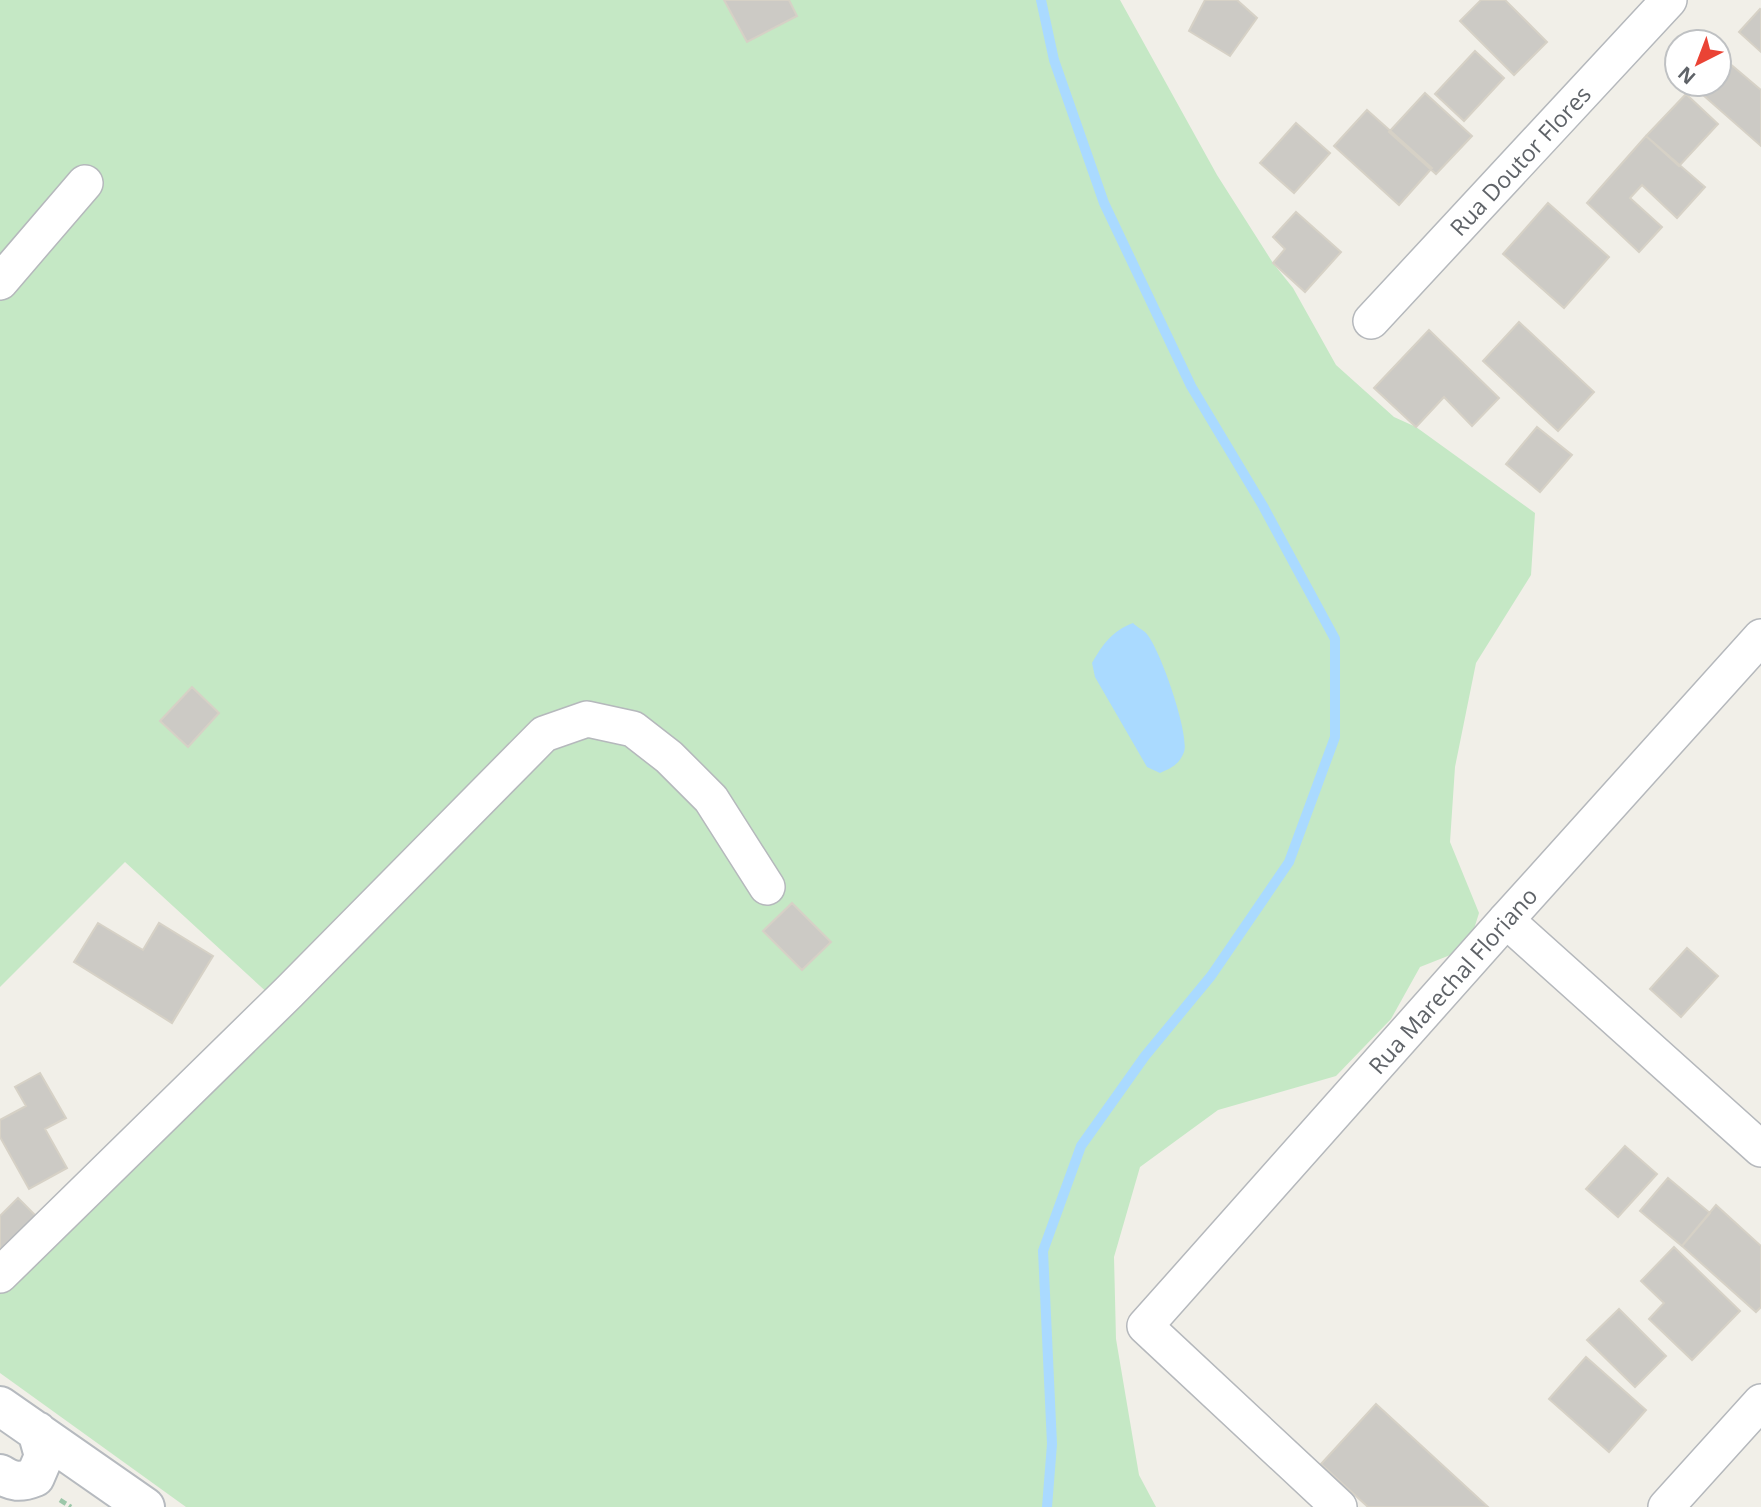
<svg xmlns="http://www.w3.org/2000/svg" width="1761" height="1507" viewBox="0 0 1761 1507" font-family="'Open Sans',sans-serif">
  <rect width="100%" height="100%" fill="#f1efe8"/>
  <path fill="#c5e8c5" d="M0,0H1120L1217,175L1273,263L1293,288L1336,365L1394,417L1416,427L1535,513L1531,575L1476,663L1455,767L1450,842L1479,913L1468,948L1420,967L1391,1019L1336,1076L1218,1110L1140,1167L1114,1257L1116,1339L1139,1475L1156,1507H186L0,1373V1291L283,1007L125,862L0,987Z"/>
  <path fill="#aadaff" d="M1133,623C1137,627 1143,630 1146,633C1160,648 1190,735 1184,752C1179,765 1171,768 1160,773L1147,767L1095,677L1092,663C1103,644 1112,631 1133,623Z"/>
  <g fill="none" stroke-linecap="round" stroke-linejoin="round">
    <path stroke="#aadaff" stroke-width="10" d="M1041,0L1054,60L1104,203L1191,386L1263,506L1335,639V737L1289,862L1211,976L1145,1056L1081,1146L1043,1251L1052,1444L1047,1507"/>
  </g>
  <path fill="#cccac5" stroke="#d6d1c6" stroke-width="2" d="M724,0H789L797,16L747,42Z
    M1205,0H1237L1257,18L1230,56L1189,31Z
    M1481,0H1505L1547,42L1514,75L1460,21Z
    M1760,9L1761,10V52L1739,32Z
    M1475,51L1504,78L1464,121L1435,94Z
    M1722,57L1761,90V146L1695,88L1699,84H1719V60Z
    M1425,93L1472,136L1436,174L1389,132Z
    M1686,94L1718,124L1679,166L1646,136Z
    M1367,110L1432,168L1399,205L1334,146Z
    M1296,123L1330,153L1294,193L1260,163Z
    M1646,136L1705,187L1677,218L1642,185L1630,198L1662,227L1639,252L1587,203Z
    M1548,203L1609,257L1564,308L1503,254Z
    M1296,212L1341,252L1305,292L1273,263L1285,249L1273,237Z
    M1519,322L1594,392L1558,431L1483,361Z
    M1429,330L1499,398L1472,426L1444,397L1416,427L1374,388Z
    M1537,427L1572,455L1540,492L1506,464Z
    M192,687L219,713L188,747L160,721Z
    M792,903L831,942L802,970L763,931Z
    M98,923L143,950L159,923L213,956L172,1023L74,962Z
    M1687,948L1718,976L1681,1017L1650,989Z
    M40,1073L66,1118L45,1129L67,1168L29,1189L0,1137V1120L26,1106L15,1087Z
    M1625,1146L1657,1174L1618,1217L1586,1189Z
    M1668,1178L1710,1213L1682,1246L1640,1211Z
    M18,1198L39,1219L0,1259V1216Z
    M1716,1205L1761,1246V1307L1756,1312L1682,1246Z
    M1674,1247L1740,1311L1692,1360L1649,1319L1664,1303L1641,1281Z
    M1619,1309L1666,1356L1635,1387L1587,1340Z
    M1586,1357L1646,1410L1609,1452L1549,1399Z
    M1376,1404L1488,1507H1368L1321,1464Z"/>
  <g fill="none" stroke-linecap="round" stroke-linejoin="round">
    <g stroke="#b5b8bc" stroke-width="38">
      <g id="minor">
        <path d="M0,282L85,183"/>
        <path id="s1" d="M1371,321L1669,0"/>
        <path d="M1506,920L1761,1149"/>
        <path d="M0,1275L289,992L544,734L587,719L633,729L669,757L711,799L767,887"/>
        <path id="s2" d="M1339,1507L1145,1326L1506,920L1761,637"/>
        <path d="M1666,1507L1761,1402"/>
      </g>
    </g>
    <g stroke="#b6babf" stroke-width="42">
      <path id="secondary" d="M0,1406L145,1507
        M0,1474C13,1482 20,1483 35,1477L44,1456L37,1431"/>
    </g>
    <path stroke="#9cc7a9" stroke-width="4.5" stroke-dasharray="7 3.5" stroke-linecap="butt" d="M60,1500L71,1507"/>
    <use href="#minor" stroke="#fff" stroke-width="35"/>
    <use href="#secondary" stroke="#fff" stroke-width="38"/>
  </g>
  <g text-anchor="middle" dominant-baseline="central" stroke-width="5" stroke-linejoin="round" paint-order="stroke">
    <g font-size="23" fill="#5f6368" stroke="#fff">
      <text stroke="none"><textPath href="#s1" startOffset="219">Rua Doutor Flores</textPath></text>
      <text stroke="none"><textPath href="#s2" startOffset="728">Rua Marechal Floriano</textPath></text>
    </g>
  </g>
  <g transform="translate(1698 63) rotate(222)"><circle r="33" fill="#ffffff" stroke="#bfc1c3" stroke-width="2"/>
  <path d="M0-5L12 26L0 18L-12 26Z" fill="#ea4335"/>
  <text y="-10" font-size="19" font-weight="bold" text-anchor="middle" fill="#5f6368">N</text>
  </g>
</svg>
